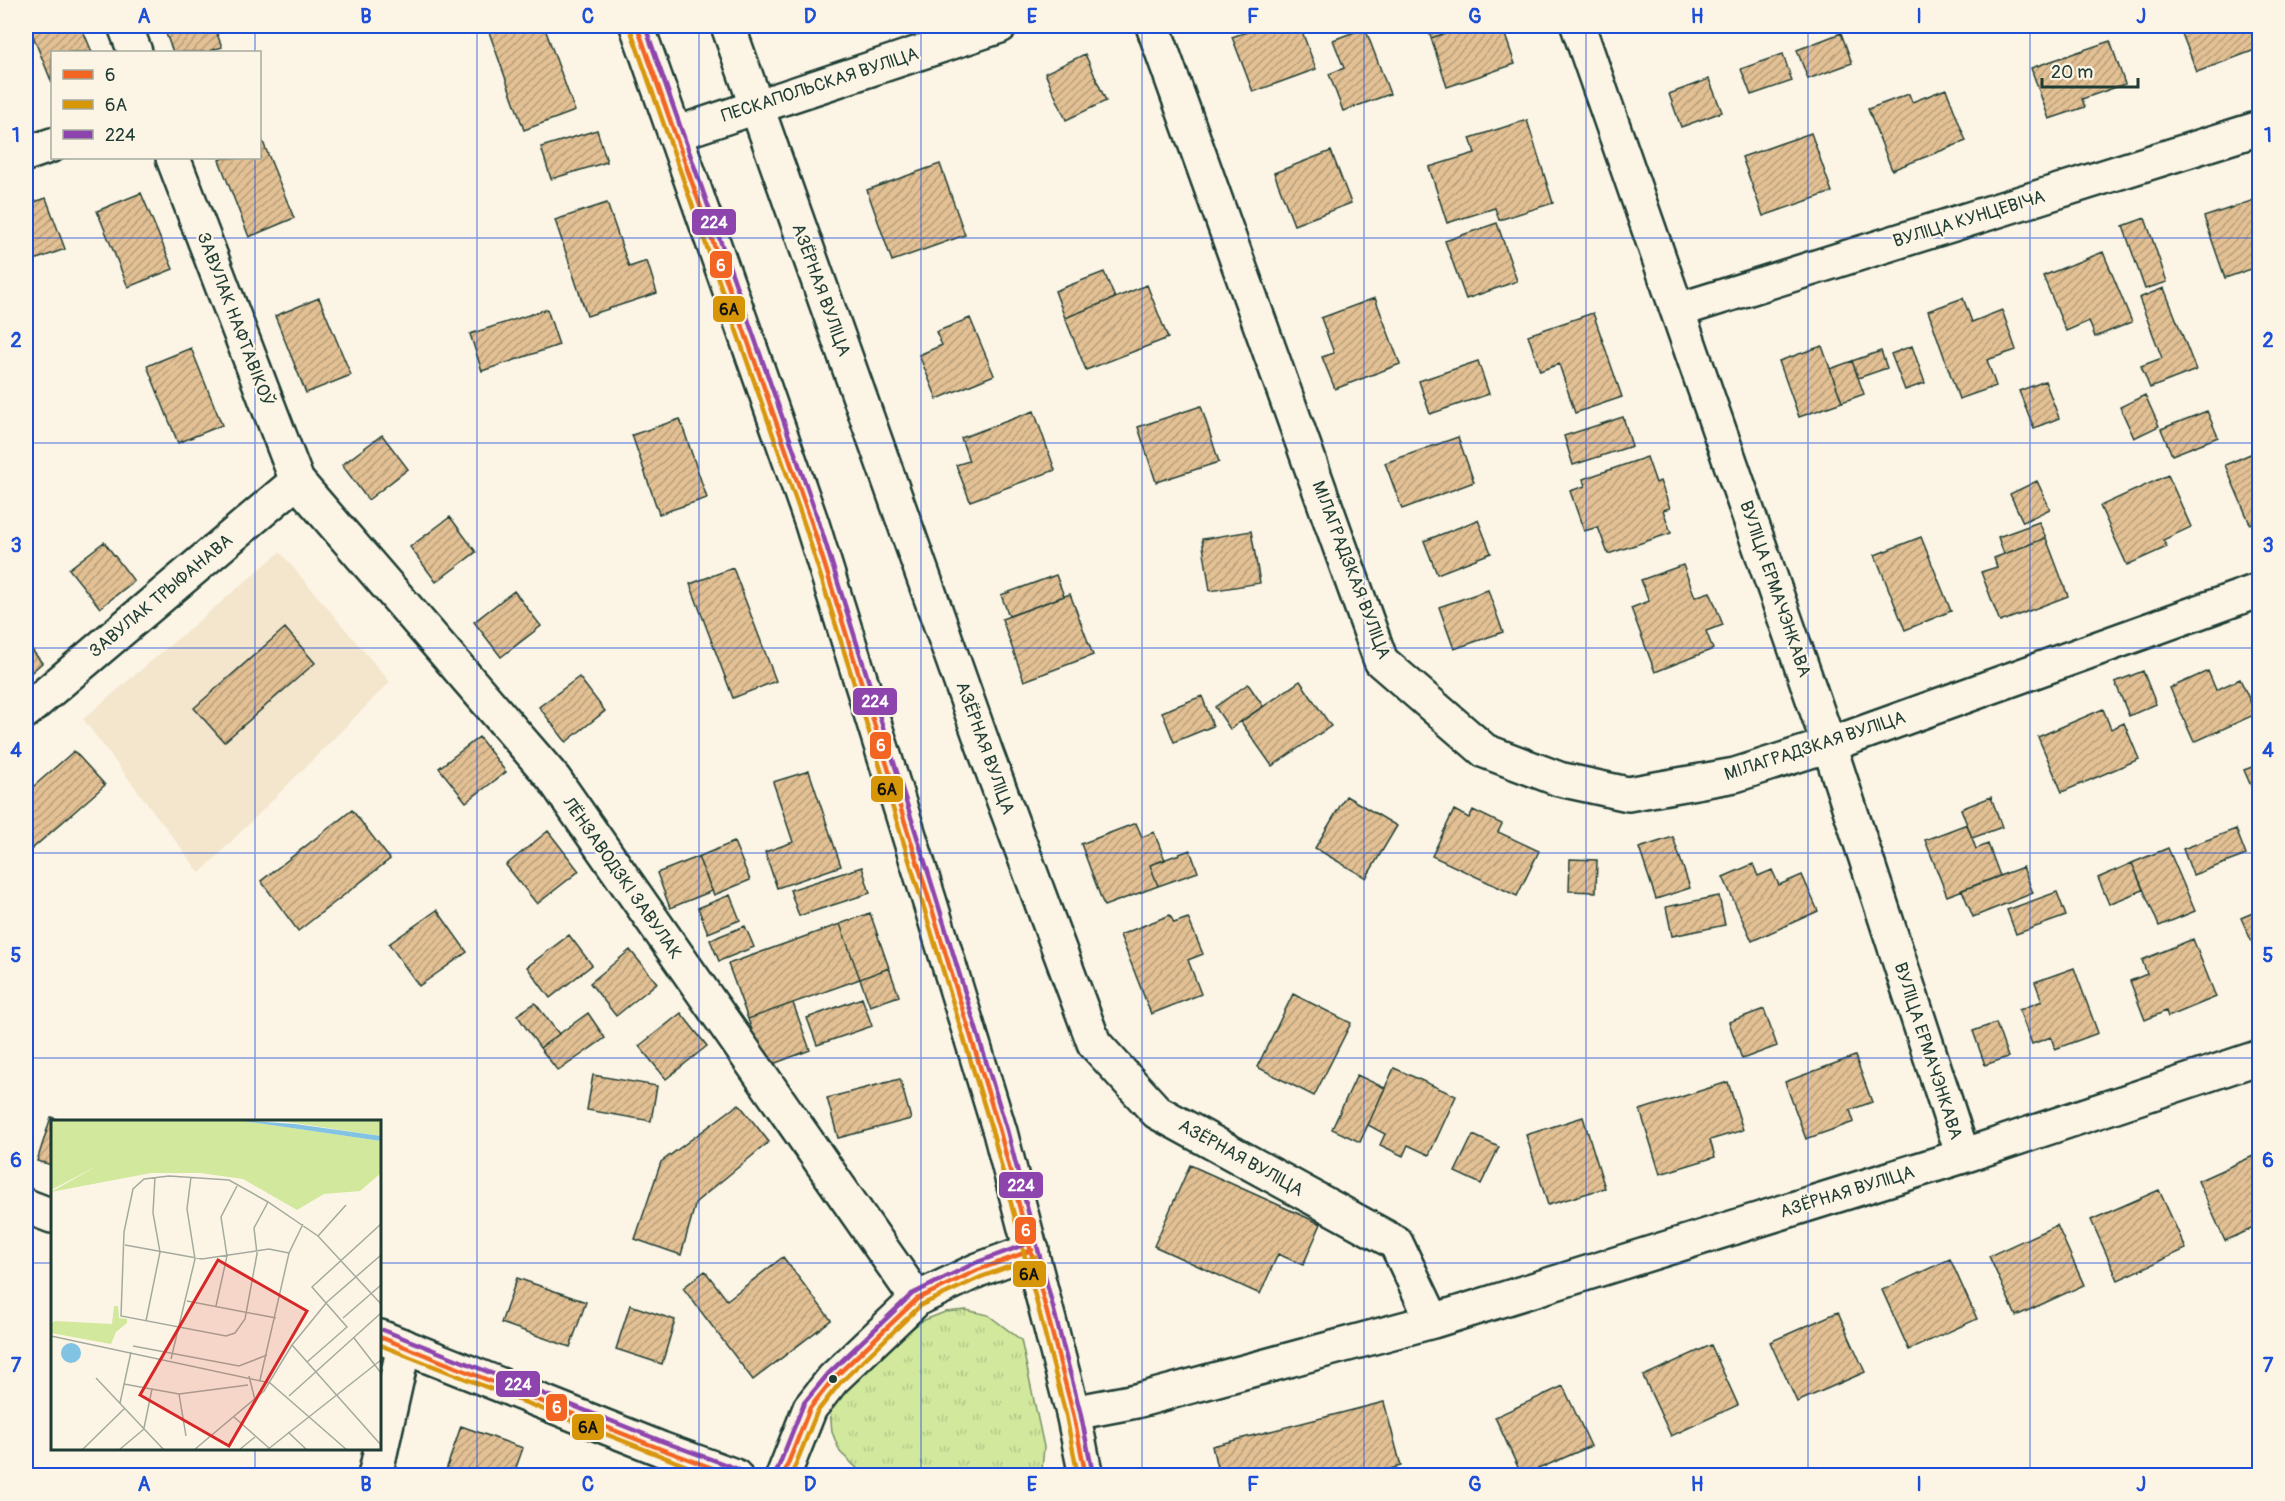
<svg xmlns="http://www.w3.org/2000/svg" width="2285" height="1501" viewBox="0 0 2285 1501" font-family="Pangolin,sans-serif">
  <defs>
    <pattern id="grass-tufts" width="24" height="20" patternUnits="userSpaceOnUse" patternTransform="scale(1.5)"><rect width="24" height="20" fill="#d1e89d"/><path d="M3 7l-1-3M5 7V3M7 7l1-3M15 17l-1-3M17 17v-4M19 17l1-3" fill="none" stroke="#b3c888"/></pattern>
    <pattern id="building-hatch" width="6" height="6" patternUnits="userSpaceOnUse" patternTransform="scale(1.5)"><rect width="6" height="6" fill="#e3c195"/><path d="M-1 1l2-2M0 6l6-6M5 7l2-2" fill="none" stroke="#b79e7a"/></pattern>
  </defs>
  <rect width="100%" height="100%" fill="#fcf5e5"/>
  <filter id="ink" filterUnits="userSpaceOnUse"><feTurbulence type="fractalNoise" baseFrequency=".0167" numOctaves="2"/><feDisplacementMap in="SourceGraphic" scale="12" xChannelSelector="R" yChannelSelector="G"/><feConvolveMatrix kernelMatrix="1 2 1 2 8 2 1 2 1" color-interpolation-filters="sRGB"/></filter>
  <g filter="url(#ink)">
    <path fill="#f4e5cd" d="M280,552L390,682L200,873L83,719Z"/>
    <path fill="url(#grass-tufts)" stroke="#789268" stroke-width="1.5" d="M966,1310L988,1315L1021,1340L1044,1447L1042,1469L1038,1476L864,1475L840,1452L832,1432L830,1410L848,1379L922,1321L945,1312Z"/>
    <path fill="url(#building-hatch)" stroke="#1f3d34" stroke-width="1.5" d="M29,26H81L92,52H52V83Z
      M163,26H214L222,47L207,52H173Z
      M508,26H544L575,111L524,130L489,32Z
      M1264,26H1300L1316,69L1253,92L1232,37Z
      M1427,26H1468L1431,38Z
      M1468,26H1502L1515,64L1447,87L1431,38Z
      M2179,26H2252L2260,48L2197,72Z
      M1365,28L1390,94L1343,111L1329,74L1344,68L1333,40Z
      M1841,33L1852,63L1808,79L1797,50Z
      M2110,41L2125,84L2082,99L2085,107L2049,119L2031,68Z
      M1085,54L1106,101L1066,120L1045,73Z
      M1783,54L1792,81L1751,95L1741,69Z
      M1709,79L1722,112L1681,127L1669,94Z
      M1946,89L1966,141L1892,170L1868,109L1909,94L1912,102Z
      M1527,120L1553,203L1499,220L1495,208L1447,223L1429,167L1475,153L1470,138Z
      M597,130L607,162L551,179L541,147Z
      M1811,133L1832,192L1763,216L1742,157Z
      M263,142L294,218L249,237L219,160L224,158H260V143Z
      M1331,151L1351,203L1294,225L1274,173Z
      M940,164L965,235L892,261L867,190Z
      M141,193L173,269L128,287L97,211Z
      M46,198L65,249L26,263V205Z
      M2260,198V266L2225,278L2204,217Z
      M607,203L629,267L647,261L657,293L587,316L555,220Z
      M2145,218L2167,282L2145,289L2123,226Z
      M1497,223L1517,281L1466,299L1445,241Z
      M2103,252L2132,322L2095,337L2089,321L2066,331L2043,276Z
      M1104,272L1115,298L1065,318L1055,291Z
      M1147,285L1168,338L1086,370L1065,318Z
      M2164,288L2196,370L2150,388L2141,366L2162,358L2139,298Z
      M319,298L351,375L306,393L275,316Z
      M1375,298L1400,364L1335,389L1322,357L1334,353L1321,318Z
      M1963,298L1972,322L2002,310L2016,350L1987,360L1996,386L1959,399L1928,311Z
      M547,309L559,345L482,371L470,334Z
      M1593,313L1622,397L1575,413L1559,364L1540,371L1528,335Z
      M970,318L994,375L937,399L919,355L942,345L936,332Z
      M1822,346L1842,402L1799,417L1779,361Z
      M1912,346L1925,383L1905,390L1891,354Z
      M191,348L222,425L178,443L147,366Z
      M1881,351L1887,368L1858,378L1852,361Z
      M1478,361L1489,394L1430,414L1419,381Z
      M1852,361L1864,394L1842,402L1830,369Z
      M2045,381L2059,418L2034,428L2019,391Z
      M2145,395L2159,426L2134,438L2120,407Z
      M1201,406L1219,462L1156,482L1138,427Z
      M1034,411L1055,470L970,501L956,465L969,461L961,438Z
      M2207,411L2218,437L2172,455L2161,429Z
      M1623,417L1632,446L1573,465L1564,436Z
      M680,419L707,498L659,514L632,435Z
      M382,435L408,469L368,500L342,465Z
      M1458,437L1474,482L1402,509L1385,463Z
      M2260,450V520L2250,524L2225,465Z
      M1647,457L1656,483L1660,481L1670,508L1663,510L1671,533L1608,554L1598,527L1584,531L1570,491L1585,486L1583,479Z
      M2168,475L2191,527L2163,540L2167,547L2127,565L2100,506Z
      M2037,481L2050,509L2023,522L2010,494Z
      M450,517L476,552L436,582L410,547Z
      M1478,520L1491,553L1437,574L1424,541Z
      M2039,522L2046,538L2004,554L1998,537Z
      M1251,531L1260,583L1210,591L1202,539Z
      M1921,537L1951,611L1905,630L1875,555Z
      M2046,538L2068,596L2000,622L1981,572L1997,567L1994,558Z
      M104,542L134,581L100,608L69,569Z
      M1683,565L1695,597L1710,592L1723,625L1706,631L1713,649L1655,672L1631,608L1649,601L1641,580Z
      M733,568L776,681L733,698L690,584Z
      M1056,575L1064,596L1009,616L1001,595Z
      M1488,590L1503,632L1454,649L1439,607Z
      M514,591L541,626L501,657L474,622Z
      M1070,594L1093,655L1024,681L1002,619Z
      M285,628L315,663L224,742L194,708Z
      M26,642L42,663L26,677Z
      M2143,671L2156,704L2129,716L2115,682Z
      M2208,671L2216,690L2240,679L2256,714L2194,742L2170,688Z
      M579,677L605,711L566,742L539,707Z
      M1300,681L1331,726L1272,766L1241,722Z
      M1248,684L1263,706L1230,729L1215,707Z
      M1202,696L1213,726L1174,742L1162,712Z
      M2103,709L2111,729L2124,723L2139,759L2062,792L2038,737Z
      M479,737L506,772L466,802L439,768Z
      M74,751L105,785L26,854V793Z
      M2260,764V807L2244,770Z
      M809,771L841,866L777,888L765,852L793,842L773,782Z
      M1346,796L1397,826L1366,878L1315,848Z
      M1991,797L2002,827L1972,838L1961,809Z
      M352,810L390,859L298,931L261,881Z
      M1454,810L1469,818L1473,810L1502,824L1498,832L1539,851L1517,896L1432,856Z
      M1136,823L1142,837L1154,832L1165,860L1150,865L1158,886L1104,906L1081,844Z
      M1967,824L1976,849L1988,844L2000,876L1947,896L1925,840Z
      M2236,829L2246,855L2193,875L2183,849Z
      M548,831L579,871L537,904L506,865Z
      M1673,837L1690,888L1656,899L1639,848Z
      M734,842L750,880L714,895L698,857Z
      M2168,848L2195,911L2159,926L2132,863Z
      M1190,850L1198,872L1158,886L1150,865Z
      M698,857L712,891L670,908L657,873Z
      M1570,859L1597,860L1596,892L1569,891Z
      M2132,863L2143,890L2109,904L2098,878Z
      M1753,864L1758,876L1772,870L1779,885L1802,875L1818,911L1752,941L1723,877Z
      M862,867L870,893L799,916L790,890Z
      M2023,867L2033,893L1973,917L1962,890Z
      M2057,892L2066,916L2016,934L2007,910Z
      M730,895L740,920L708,933L698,908Z
      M1719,896L1725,925L1672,936L1666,907Z
      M437,910L467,952L419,986L389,944Z
      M2260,910V960L2241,918Z
      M870,913L889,968L860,979L840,924Z
      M1170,915L1174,923L1188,918L1203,954L1188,960L1201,994L1151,1014L1120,935Z
      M840,924L860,979L748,1019L728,964Z
      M745,926L754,947L719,961L710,940Z
      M569,935L592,965L550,998L527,967Z
      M2193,939L2216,997L2168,1017L2166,1011L2145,1020L2130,981L2147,974L2142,960Z
      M630,950L657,983L616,1016L590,983Z
      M889,968L899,996L870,1006L860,979Z
      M2074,968L2098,1033L2055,1049L2051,1037L2032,1044L2019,1010L2042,1001L2035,982Z
      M1293,994L1351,1023L1314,1096L1257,1067Z
      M862,998L872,1026L817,1045L807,1018Z
      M535,1003L559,1034L540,1048L517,1015Z
      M793,1003L810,1050L765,1067L748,1019Z
      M1764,1009L1777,1046L1742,1059L1729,1022Z
      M588,1013L605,1038L558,1071L540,1048Z
      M681,1013L707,1046L666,1079L639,1046Z
      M1996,1023L2008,1057L1985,1065L1973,1031Z
      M1855,1056L1872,1102L1850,1110L1854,1122L1806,1139L1785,1082Z
      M1394,1068L1456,1096L1429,1155L1408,1145L1403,1156L1380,1145L1385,1134L1368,1125Z
      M593,1075L657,1086L651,1121L587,1110Z
      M1357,1075L1385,1088L1360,1142L1332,1129Z
      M900,1079L911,1119L838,1138L827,1098Z
      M1728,1082L1743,1130L1710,1140L1715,1157L1660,1174L1640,1110Z
      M739,1104L769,1142L696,1202L681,1255L635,1239L661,1162Z
      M51,1117L65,1122H52V1165L37,1161Z
      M1583,1117L1605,1188L1548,1205L1526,1135Z
      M1473,1135L1499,1147L1481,1184L1455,1172Z
      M2260,1153V1225L2225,1241L2198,1181Z
      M1190,1165L1321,1224L1303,1265L1278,1254L1260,1294L1154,1246Z
      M2159,1190L2186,1249L2118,1280L2091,1220Z
      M2057,1225L2084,1285L2016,1316L1989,1256Z
      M783,1257L831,1320L753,1380L683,1288L705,1271L727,1300Z
      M1950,1259L1977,1319L1909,1350L1882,1290Z
      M517,1278L586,1302L570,1347L501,1323Z
      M630,1305L675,1320L662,1364L616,1349Z
      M1838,1312L1865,1372L1797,1402L1770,1342Z
      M1711,1345L1738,1405L1671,1436L1643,1376Z
      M1563,1386L1591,1446L1522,1476L1495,1417Z
      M1384,1402L1401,1466L1364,1476H1219L1212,1446Z
      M461,1426L523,1448L513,1476H444Z"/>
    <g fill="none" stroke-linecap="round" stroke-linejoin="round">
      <g stroke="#1f3d34" stroke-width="38">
        <path id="minor" d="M125,26L135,52
          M728,26L986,753L1094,1043L1157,1112L1396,1243L1433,1321
          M1153,26L1381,661L1485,751L1559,779L1628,794L1735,775L1829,745L2260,590
          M1578,26L1829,745L1963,1156
          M675,134L1000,26
          M26,154L52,145
          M173,158L297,481L554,779L917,1299
          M1679,310L2260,128
          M26,711L297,481
          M1073,1413L1136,1401L1433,1321L1963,1156L2260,1057
          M375,1476L404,1346"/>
      </g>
      <g stroke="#1f3d34" stroke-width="38">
        <path id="tertiary" d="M637,26L812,524L931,906L1000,1132L1073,1413L1086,1476
          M26,1206L52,1216
          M380,1337L661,1449L735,1476
          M783,1476L810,1408L833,1379L917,1299L978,1270L1032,1250"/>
      </g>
      <use href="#minor" stroke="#fcf5e5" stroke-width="33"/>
      <use href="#tertiary" stroke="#fcf5e5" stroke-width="33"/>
      <g stroke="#fcf5e5" stroke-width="9">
        <path id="bus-1" d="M637,26L812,524L931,906L1000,1132L1073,1413L1086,1476
          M380,1337L661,1449L734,1476
          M783,1476L810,1408L833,1379L917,1299L978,1270L1032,1250"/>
      </g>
      <g stroke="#fcf5e5" stroke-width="9">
        <path id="bus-2" d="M630,28L805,526L924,908L993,1134L1066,1415L1078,1476
          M380,1345L712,1476
          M791,1476L817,1412L839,1384L921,1305L981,1277L1035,1257"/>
      </g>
      <g stroke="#fcf5e5" stroke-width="9">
        <path id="bus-3" d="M645,26L819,522L938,904L1007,1130L1080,1411L1093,1474
          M383,1330L664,1442L738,1469
          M776,1473L804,1403L828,1374L912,1294L975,1263L1029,1243"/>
      </g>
      <use href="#bus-1" stroke="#f26522" stroke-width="4.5"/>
      <use href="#bus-2" stroke="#d79608" stroke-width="4.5"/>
      <use href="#bus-3" stroke="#8e44ad" stroke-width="4.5"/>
    </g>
  </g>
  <path fill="none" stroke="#1d4ed8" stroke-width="1.5" stroke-opacity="0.55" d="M255,26V52M477,26V1476M699,26V1476M921,26V1476M1142,26V1476M1364,26V1476M1586,26V1476M1808,26V1476M2030,26V1476M255,158V1122M26,238H2260M26,443H2260M26,648H2260M26,853H2260M26,1058H2260M26,1263H52M380,1263H2260M255,1448V1476"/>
  <circle fill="#1f3d34" stroke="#fcf5e5" stroke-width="2" cx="833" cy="1379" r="5"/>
  <g text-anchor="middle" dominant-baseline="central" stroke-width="4.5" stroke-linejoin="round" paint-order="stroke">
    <g font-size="18" fill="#1f3d34" stroke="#fcf5e5">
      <text transform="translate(820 85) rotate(-18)">ПЕСКАПОЛЬСКАЯ ВУЛІЦА</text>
      <text transform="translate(1969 219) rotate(-17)">ВУЛІЦА КУНЦЕВІЧА</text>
      <text transform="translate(821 290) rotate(70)">АЗЁРНАЯ ВУЛІЦА</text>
      <text transform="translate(235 319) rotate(69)">ЗАВУЛАК НАФТАВІКОЎ</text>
      <text transform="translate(1351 570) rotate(69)">МІЛАГРАДЗКАЯ ВУЛІЦА</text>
      <text transform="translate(1775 589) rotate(71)">ВУЛІЦА ЕРМАЧЭНКАВА</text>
      <text transform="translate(161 596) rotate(-40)">ЗАВУЛАК ТРЫФАНАВА</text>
      <text transform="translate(1815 746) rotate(-18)">МІЛАГРАДЗКАЯ ВУЛІЦА</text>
      <text transform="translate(985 748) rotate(70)">АЗЁРНАЯ ВУЛІЦА</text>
      <text transform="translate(622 878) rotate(55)">ЛЁНЗАВОДЗКІ ЗАВУЛАК</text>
      <text transform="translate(1928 1051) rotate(72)">ВУЛІЦА ЕРМАЧЭНКАВА</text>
      <text transform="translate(1241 1158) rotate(29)">АЗЁРНАЯ ВУЛІЦА</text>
      <text transform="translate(1847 1192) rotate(-17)">АЗЁРНАЯ ВУЛІЦА</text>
    </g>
  </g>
  <g transform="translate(51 1120)">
    <rect width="330" height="330" fill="#fcf5e5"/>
    <path d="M0,0H185L330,21V53L309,71L273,74L246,90L192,59L149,53H100L0,72L46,46L0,48ZM220,0H330V16L243,3Z" fill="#d1e89d"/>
    <path d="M39,35L46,46L0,70V48ZM63,186H67L68,198L76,199V203L65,212L60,224L0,213V204L4,201L61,204Z" fill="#d1e89d"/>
    <path d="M185,0L244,4L330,16V21ZM10 233a10 10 0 1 1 20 0a10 10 0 1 1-20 0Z" fill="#82c2e3"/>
    <path fill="none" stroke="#a4ab9e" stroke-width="1.5" d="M217,82L203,108L206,134L194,199L184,213L175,216L70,196L73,112L82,69L93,59L118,56L178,60L217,82L267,116L330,184M267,116L295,85M74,125L151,139L218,129L238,133M136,181L225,198M165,186L176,136L170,97L187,64M292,198L330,165M95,201L109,132L102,93L104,57M0,216L219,263L296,330M303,218L330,253M241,225L330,325M82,226L188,246L216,235M120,239L144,139L136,89L140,57M256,242L296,207L261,167L330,104M198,256L204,280M45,258L113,330M209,260L238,133L252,104M73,264L128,274L197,265M128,274L135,316M238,276L330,193M69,283L80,232M183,297L218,328M93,308L101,269M237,312L256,330M31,330L74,288M68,330L93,309M143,330L213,271L241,225L276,182L330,135M188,330L204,317M216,330L330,240"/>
    <path fill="#d62828" fill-opacity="0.15" stroke="#d62828" stroke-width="3" d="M167,140L256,191L178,326L89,275Z"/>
    <rect width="330" height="330" fill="none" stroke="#1f3d34" stroke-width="3"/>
  </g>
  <g stroke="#fcf5e5" stroke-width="2">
    <rect x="691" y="208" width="46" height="28" rx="6" fill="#8e44ad"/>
    <rect x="709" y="250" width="24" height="29" rx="6" fill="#f26522"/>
    <rect x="712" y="295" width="34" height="28" rx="6" fill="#d79608"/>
    <rect x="852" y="687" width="46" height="29" rx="6" fill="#8e44ad"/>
    <rect x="869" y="731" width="23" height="29" rx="6" fill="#f26522"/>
    <rect x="870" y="775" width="34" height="28" rx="6" fill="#d79608"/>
    <rect x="998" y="1171" width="46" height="28" rx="6" fill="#8e44ad"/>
    <rect x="1014" y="1216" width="23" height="29" rx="6" fill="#f26522"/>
    <rect x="1012" y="1260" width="35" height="28" rx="6" fill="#d79608"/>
    <rect x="495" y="1370" width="46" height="28" rx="6" fill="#8e44ad"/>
    <rect x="545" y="1393" width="23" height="29" rx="6" fill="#f26522"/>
    <rect x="571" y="1413" width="34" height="28" rx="6" fill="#d79608"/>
  </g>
  <g font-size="16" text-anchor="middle" font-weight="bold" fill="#fff">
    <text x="714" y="228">224</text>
    <text x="721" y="271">6</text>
    <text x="875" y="707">224</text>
    <text x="881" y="751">6</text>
    <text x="1021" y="1191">224</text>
    <text x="1026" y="1236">6</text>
    <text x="518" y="1390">224</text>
    <text x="557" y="1413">6</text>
  </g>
  <g font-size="16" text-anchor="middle" font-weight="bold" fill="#111">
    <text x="729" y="315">6А</text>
    <text x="887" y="795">6А</text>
    <text x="1029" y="1280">6А</text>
    <text x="588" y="1433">6А</text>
  </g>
  <rect width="2285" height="1501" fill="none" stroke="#fcf5e5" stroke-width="66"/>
  <rect x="51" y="51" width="210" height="108" fill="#fcf5e5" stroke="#a4ab9e" stroke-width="1.5"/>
  <rect x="63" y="70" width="30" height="9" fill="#f26522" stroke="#a4ab9e" stroke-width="1.5"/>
  <text x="105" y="81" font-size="18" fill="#1f3d34">6</text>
  <rect x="63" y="100" width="30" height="9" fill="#d79608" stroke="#a4ab9e" stroke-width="1.5"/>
  <text x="105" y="111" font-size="18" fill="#1f3d34">6А</text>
  <rect x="63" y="130" width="30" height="9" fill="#8e44ad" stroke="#a4ab9e" stroke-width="1.5"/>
  <text x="105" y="141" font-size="18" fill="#1f3d34">224</text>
  <path d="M2042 78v9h96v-9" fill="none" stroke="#1f3d34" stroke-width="3"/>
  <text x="2051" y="78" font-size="18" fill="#1f3d34" stroke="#fcf5e5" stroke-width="4.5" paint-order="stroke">20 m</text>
  <rect x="33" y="33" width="2219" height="1435" fill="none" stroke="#1d4ed8" stroke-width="2"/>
  <g font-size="20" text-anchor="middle" font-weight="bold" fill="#1d4ed8">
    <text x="144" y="23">A</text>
    <text x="366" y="23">B</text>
    <text x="588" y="23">C</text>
    <text x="810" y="23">D</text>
    <text x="1032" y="23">E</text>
    <text x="1253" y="23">F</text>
    <text x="1475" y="23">G</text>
    <text x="1697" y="23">H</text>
    <text x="1919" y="23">I</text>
    <text x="2141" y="23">J</text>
    <text x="16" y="142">1</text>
    <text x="2268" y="142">1</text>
    <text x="16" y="347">2</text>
    <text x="2268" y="347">2</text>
    <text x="16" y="552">3</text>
    <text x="2268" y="552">3</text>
    <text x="16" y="757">4</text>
    <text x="2268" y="757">4</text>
    <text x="16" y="962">5</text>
    <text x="2268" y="962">5</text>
    <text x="16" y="1167">6</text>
    <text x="2268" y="1167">6</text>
    <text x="16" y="1372">7</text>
    <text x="2268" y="1372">7</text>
    <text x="144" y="1491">A</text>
    <text x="366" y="1491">B</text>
    <text x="588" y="1491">C</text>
    <text x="810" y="1491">D</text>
    <text x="1032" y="1491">E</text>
    <text x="1253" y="1491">F</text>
    <text x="1475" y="1491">G</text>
    <text x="1697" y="1491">H</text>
    <text x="1919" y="1491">I</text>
    <text x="2141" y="1491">J</text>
  </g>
</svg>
